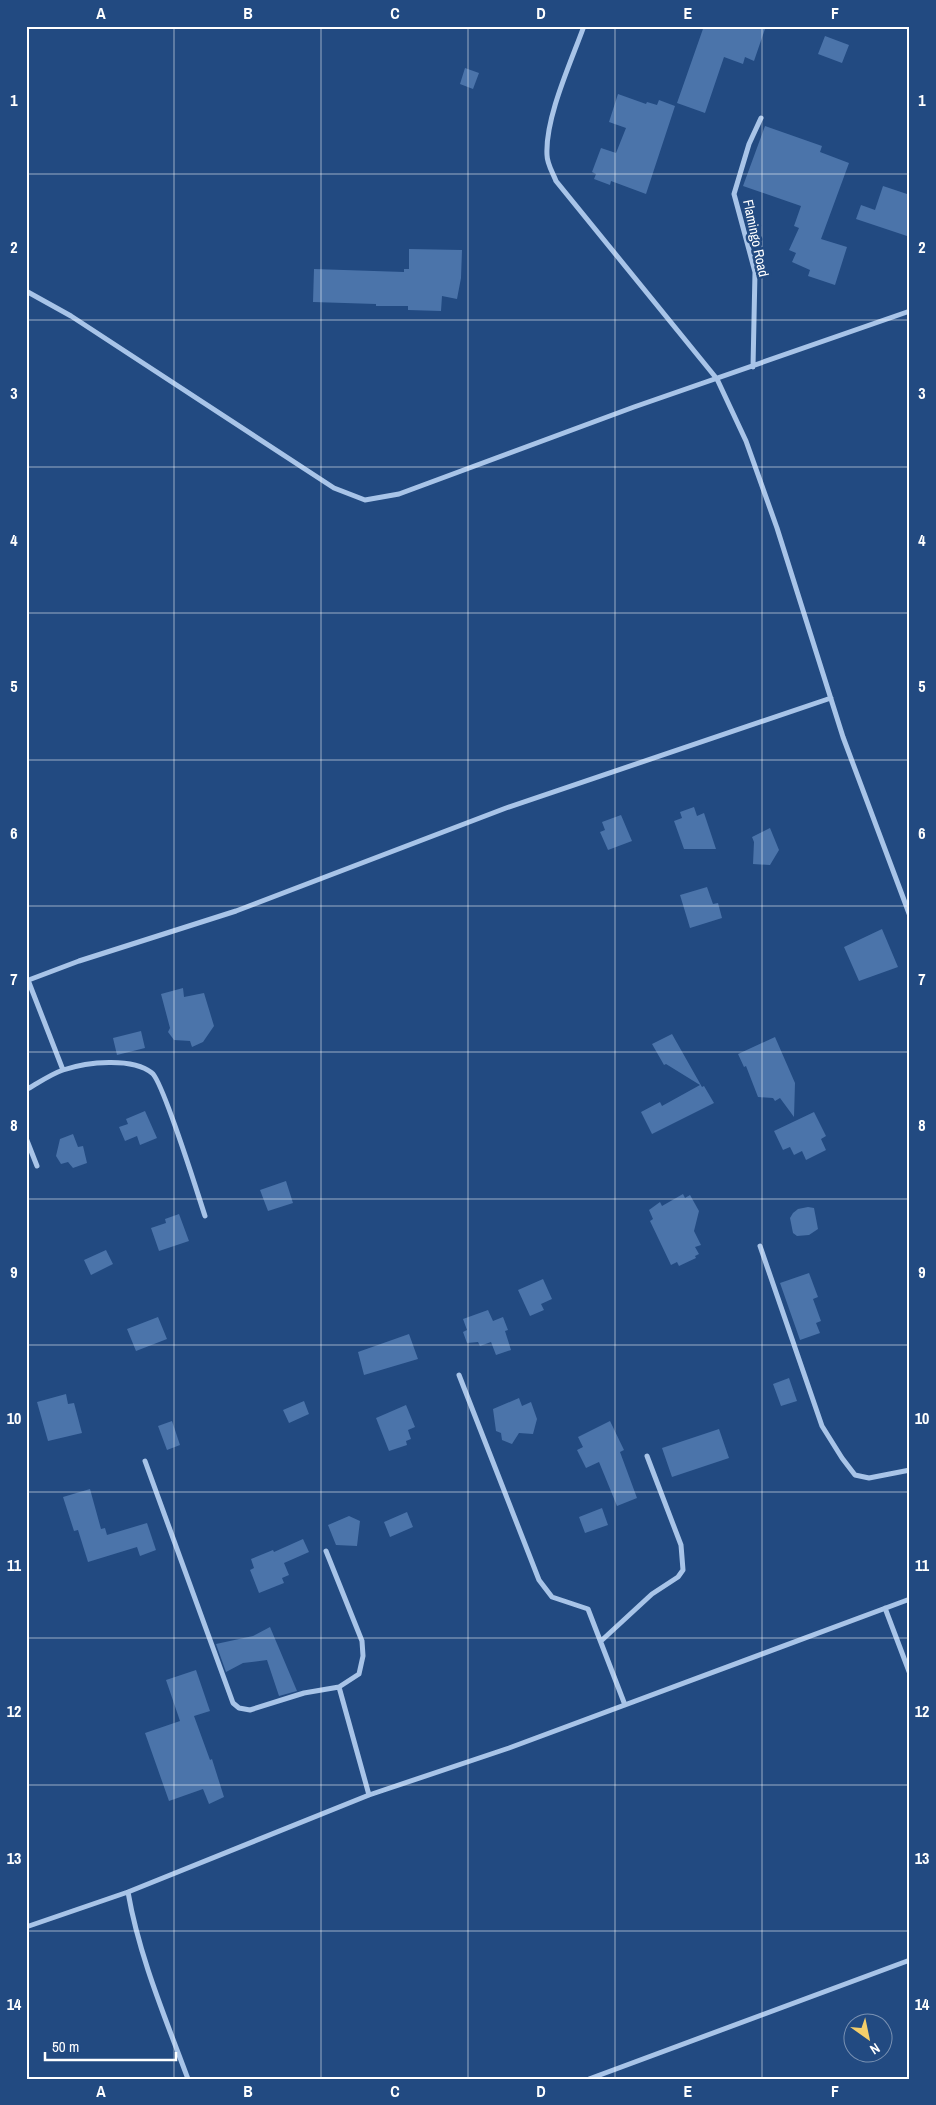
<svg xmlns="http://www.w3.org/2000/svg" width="936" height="2105" viewBox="0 0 936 2105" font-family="'Archivo Narrow',sans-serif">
  <rect width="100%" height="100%" fill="#224a81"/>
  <path fill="#4b74aa" d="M704,26H766L754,61L745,57L743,64L724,57L705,113L677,103Z
    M825,36L849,45L842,63L818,54Z
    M465,68L479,73L473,89L460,84Z
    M618,94L646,104L647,102L657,105L659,100L675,106L646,194L611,181L610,185L594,179L596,174L592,172L601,148L616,153L626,128L609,122Z
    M765,126L822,146L820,152L849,163L821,239L847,247L835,285L808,276L810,270L792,262L796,253L789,250L799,228L794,226L801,206L743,186Z
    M883,186L910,195V237L856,219L861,205L875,210Z
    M409,249L462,250L461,278L457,299L442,296L441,311L408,310V306H376V304L313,302L314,269L404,272V269H409Z
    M694,807L697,816L704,813L716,849H684L674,821L682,818L680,812Z
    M621,815L632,841L608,850L600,832L605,830L602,822Z
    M770,828L779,850L770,865L753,864L754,842L752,837Z
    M707,887L713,904L718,903L722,918L690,928L680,895Z
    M882,929L898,967L859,981L844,947Z
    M183,988L184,997L204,993L214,1026L203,1042L192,1047L190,1041L174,1040L168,1032L170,1028L161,994Z
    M141,1031L145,1048L117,1055L113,1038Z
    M672,1034L702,1087L704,1086L714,1103L652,1134L641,1112L660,1102L662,1106L700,1085L666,1064L664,1065L652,1044Z
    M775,1037L795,1083L794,1117L780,1098L775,1101L773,1098L758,1097L746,1066L744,1067L738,1054Z
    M145,1111L157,1138L140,1145L137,1136L125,1141L119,1127L128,1124L126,1119Z
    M814,1112L826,1136L821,1139L826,1150L806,1160L802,1151L794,1155L790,1147L783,1150L774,1131Z
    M73,1134L78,1147L83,1146L87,1163L73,1168L68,1162L61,1164L56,1156L60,1139Z
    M286,1181L293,1203L268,1211L260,1190Z
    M683,1194L685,1198L690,1195L699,1211L694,1231L701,1245L695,1247L699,1254L695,1256L696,1258L679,1266L677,1262L671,1265L650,1221L653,1219L649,1210L660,1202L662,1206Z
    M808,1207L814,1208L818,1229L809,1235L797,1236L793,1233L790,1218L793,1213L798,1209Z
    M179,1214L189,1241L159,1251L151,1228L166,1223L165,1219Z
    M106,1250L113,1264L91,1275L84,1260Z
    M809,1273L818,1297L813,1299L821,1321L816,1323L820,1333L800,1340L780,1283Z
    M543,1279L552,1299L541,1304L544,1310L530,1316L518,1290Z
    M488,1310L493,1321L503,1317L508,1330L505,1331L511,1350L496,1355L491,1342L480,1346L478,1342L467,1343L463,1332L467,1330L463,1319Z
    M158,1317L167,1339L136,1351L127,1329Z
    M409,1334L418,1359L364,1375L358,1352Z
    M789,1378L797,1401L781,1406L773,1384Z
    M66,1394L68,1404L74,1403L82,1433L48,1441L37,1402Z
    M519,1398L522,1406L531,1402L537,1419L533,1434L519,1433L512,1444L502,1440L501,1433L496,1431L493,1409Z
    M304,1401L309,1414L289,1423L283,1410Z
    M406,1405L415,1427L408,1430L411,1439L406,1441L407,1445L389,1451L376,1418Z
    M172,1421L180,1445L167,1450L158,1426Z
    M610,1421L624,1450L620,1452L637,1498L617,1506L599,1462L586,1468L577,1450L583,1447L578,1437Z
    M719,1429L729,1458L672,1477L662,1448Z
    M90,1489L101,1529L105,1528L107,1535L147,1523L156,1550L140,1556L137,1547L88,1562L78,1530L74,1531L63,1497Z
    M602,1508L608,1525L585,1533L579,1517Z
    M407,1512L413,1527L390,1537L384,1522Z
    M349,1516L360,1521L357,1546L336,1545L328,1525Z
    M303,1539L309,1552L284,1563L289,1575L282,1578L284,1583L259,1593L250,1570L254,1568L251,1559L273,1550L274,1552Z
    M270,1627L297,1691L279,1696L267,1660L243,1663L226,1672L216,1644L253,1636Z
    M196,1670L210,1711L194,1716L210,1760L212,1759L224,1797L209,1804L203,1789L169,1801L145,1733L180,1721L166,1680Z"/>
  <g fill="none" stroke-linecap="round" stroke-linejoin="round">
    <path stroke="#a8c4e8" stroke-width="5" d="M584,26C571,62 545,118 547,155C547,164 553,173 556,181L717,379L746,441L777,528L843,737L910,916
      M26,291L71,316L334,488L365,500L399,494L634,407L910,311
      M753,367L755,272L734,194L749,144L761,118
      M28,980L63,1070
      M26,981L79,961L236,911L506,808L831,698
      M26,1090C38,1083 51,1074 63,1070C87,1062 132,1057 152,1073C163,1081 198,1195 205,1216
      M26,1138L37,1166
      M760,1246L822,1426L842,1458L855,1475L869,1478L910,1470
      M459,1375L539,1580L552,1597L588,1609L625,1705
      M145,1461L233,1703L239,1708L250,1710L304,1693L339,1687L359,1674L363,1656L362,1641L326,1551
      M885,1608L910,1674
      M601,1641L652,1594L678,1577L683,1570L681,1545L647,1456
      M339,1687L369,1795
      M26,1927L128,1892
      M188,2079C165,2017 139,1956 128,1892L369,1795L509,1748L910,1599
      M589,2079L910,1960"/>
  </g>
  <path fill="none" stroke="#fff" stroke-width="1" stroke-opacity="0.55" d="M174,26V2079M321,26V2079M468,26V2079M615,26V2079M762,26V2079M26,174H910M26,320H910M26,467H910M26,613H910M26,760H910M26,906H910M26,1052H910M26,1199H910M26,1345H910M26,1492H910M26,1638H910M26,1785H910M26,1931H910"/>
  <g text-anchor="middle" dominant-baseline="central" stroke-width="5" stroke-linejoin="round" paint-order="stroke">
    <g font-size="14" fill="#fff" stroke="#224a81">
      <text transform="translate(756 238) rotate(78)">Flamingo Road</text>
    </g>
  </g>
  <rect width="936" height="2105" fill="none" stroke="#224a81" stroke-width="55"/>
  <g transform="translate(868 2038) rotate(147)"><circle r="24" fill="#224a81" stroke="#7a92b3"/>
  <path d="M0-4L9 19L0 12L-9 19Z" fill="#f4ce6a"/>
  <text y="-8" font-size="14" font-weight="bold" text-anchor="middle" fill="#ffffff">N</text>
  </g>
  <path d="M45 2052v8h131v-8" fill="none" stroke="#ffffff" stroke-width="2.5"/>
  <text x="52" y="2052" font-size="15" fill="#ffffff" stroke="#224a81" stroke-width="4" paint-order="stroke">50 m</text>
  <rect x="28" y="28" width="880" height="2050" fill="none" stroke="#fff" stroke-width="2"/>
  <g font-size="16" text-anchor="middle" font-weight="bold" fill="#fff">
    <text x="101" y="19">A</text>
    <text x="248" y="19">B</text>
    <text x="395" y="19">C</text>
    <text x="541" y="19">D</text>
    <text x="688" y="19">E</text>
    <text x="835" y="19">F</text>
    <text x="14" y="106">1</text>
    <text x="922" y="106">1</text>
    <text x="14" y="253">2</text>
    <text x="922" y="253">2</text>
    <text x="14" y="399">3</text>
    <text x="922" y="399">3</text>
    <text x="14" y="546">4</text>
    <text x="922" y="546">4</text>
    <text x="14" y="692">5</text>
    <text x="922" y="692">5</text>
    <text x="14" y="839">6</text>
    <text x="922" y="839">6</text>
    <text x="14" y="985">7</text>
    <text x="922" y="985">7</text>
    <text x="14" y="1131">8</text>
    <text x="922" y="1131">8</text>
    <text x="14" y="1278">9</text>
    <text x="922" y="1278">9</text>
    <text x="14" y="1424">10</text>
    <text x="922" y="1424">10</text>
    <text x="14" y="1571">11</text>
    <text x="922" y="1571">11</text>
    <text x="14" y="1717">12</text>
    <text x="922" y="1717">12</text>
    <text x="14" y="1864">13</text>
    <text x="922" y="1864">13</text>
    <text x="14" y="2010">14</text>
    <text x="922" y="2010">14</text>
    <text x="101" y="2097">A</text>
    <text x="248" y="2097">B</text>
    <text x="395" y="2097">C</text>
    <text x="541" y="2097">D</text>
    <text x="688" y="2097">E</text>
    <text x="835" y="2097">F</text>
  </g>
</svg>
